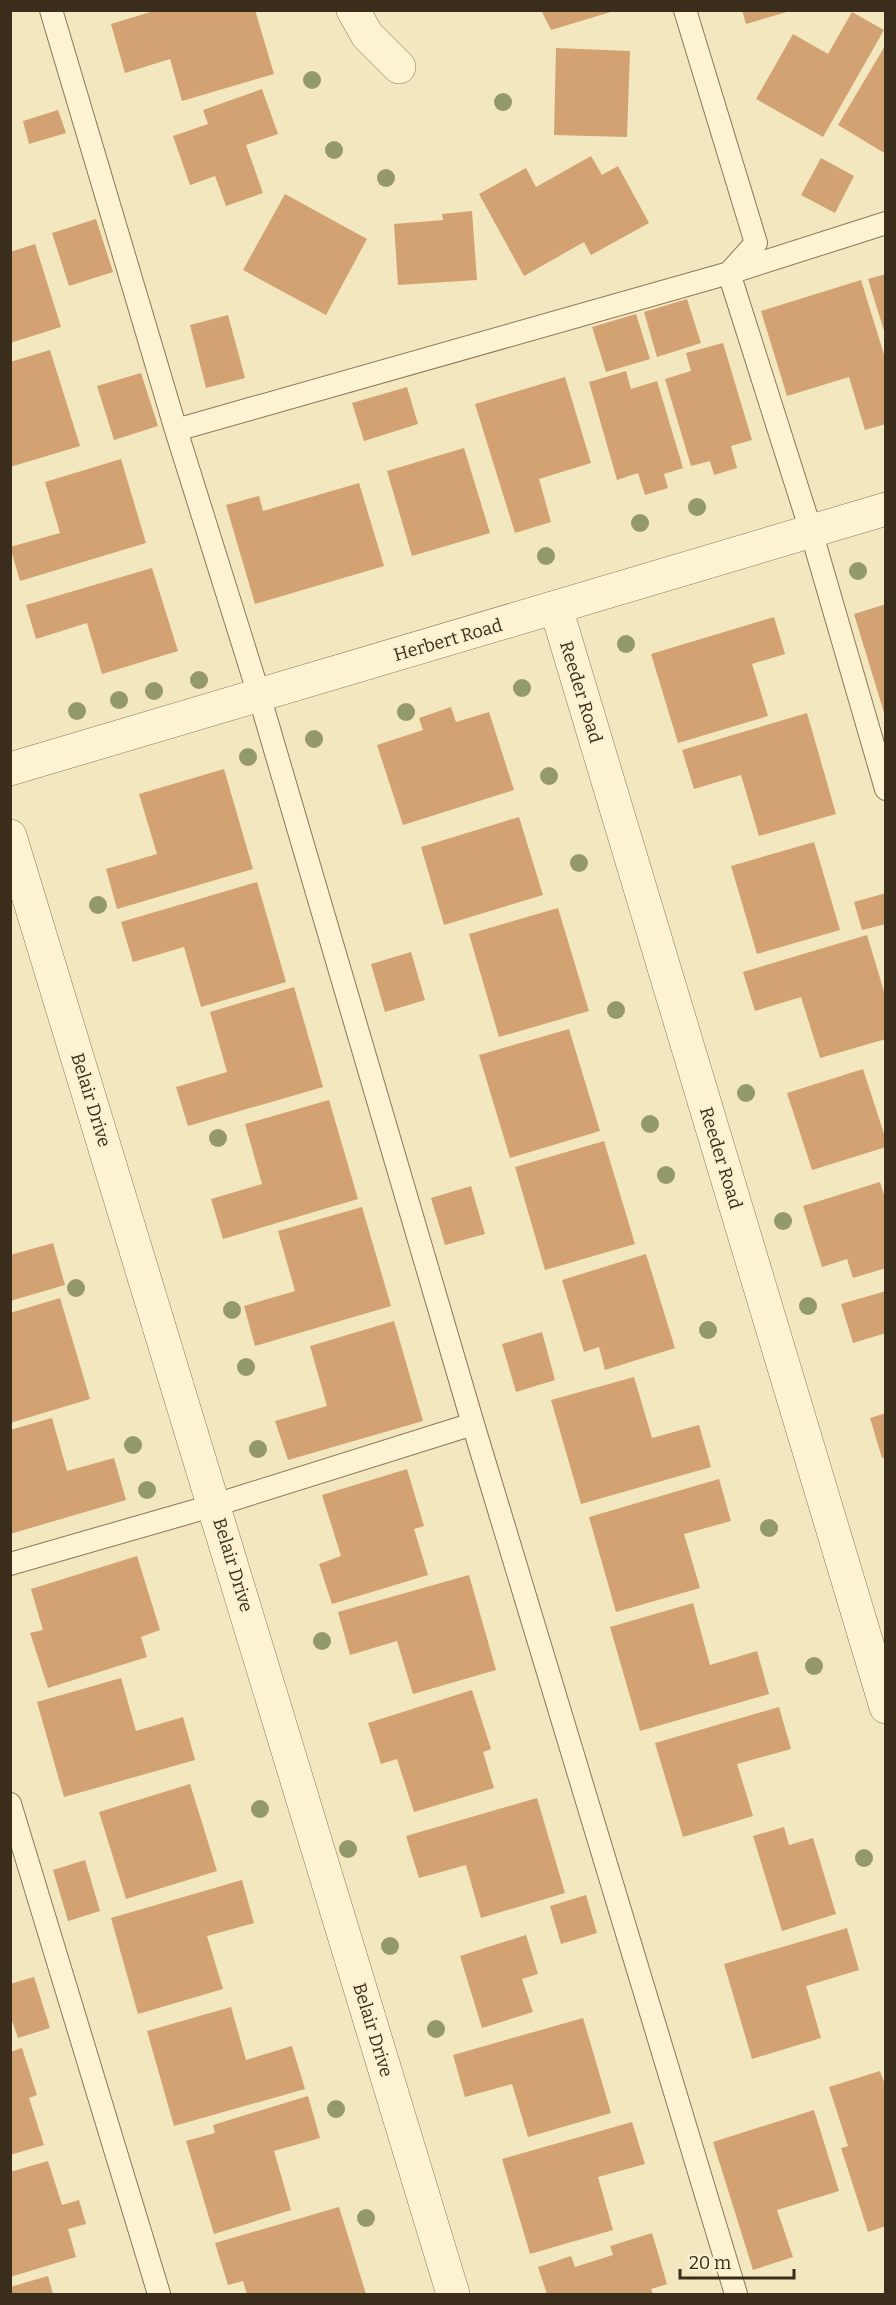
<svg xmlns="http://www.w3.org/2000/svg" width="896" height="2305" viewBox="0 0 896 2305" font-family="Bitter,serif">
  <rect width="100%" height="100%" fill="#f2e7bf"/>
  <path fill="#d3a272" d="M157,10H255L274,74L182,101L170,59L125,73L111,24Z
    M541,10H614V11L551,30Z
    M742,10H790V11L746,24Z
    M852,12L884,30L823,137L756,99L793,34L828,54Z
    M886,44V154L838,125Z
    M556,48L630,51L627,137L554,135Z
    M262,89L278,134L246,145L263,193L226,206L215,176L190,185L173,136L208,124L203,110Z
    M58,110L66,133L29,144L23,121Z
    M591,156L602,175L618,166L649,223L591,255L584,242L524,276L479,194L526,168L536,187Z
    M821,158L854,176L835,213L801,195Z
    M285,194L367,239L326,315L243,270Z
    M472,211L477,280L398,285L394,224L443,220L442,214Z
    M96,219L113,272L69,286L52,233Z
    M35,244L61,327L10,343V252Z
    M886,274V334H885L868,279Z
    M861,280L886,361V424L865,430L849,377L787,396L761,311Z
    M687,299L701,343L657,357L644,312Z
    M636,314L650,359L606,372L592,327Z
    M228,315L245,378L206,388L190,325Z
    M723,343L752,440L731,446L737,468L714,475L710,461L691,466L665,379L691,371L686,353Z
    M50,350L80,446L10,467V362Z
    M626,371L631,389L657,381L683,468L664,474L668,488L645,495L638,473L617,480L589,382Z
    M141,373L158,426L114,440L97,386Z
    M565,377L591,463L539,479L551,522L515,533L475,404Z
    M407,387L418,424L364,441L352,403Z
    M464,448L490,533L412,556L387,471Z
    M121,459L146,543L20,581L10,547L60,533L45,482Z
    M359,483L384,566L255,604L226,505L259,496L263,511Z
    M152,568L178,651L102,674L87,623L36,639L26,605Z
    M886,604V715L885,716L854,614Z
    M774,617L785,654L752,664L768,716L678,743L651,654Z
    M451,707L456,722L489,712L514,790L403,825L377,745L423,730L419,718Z
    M807,713L836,814L759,836L741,775L694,789L682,750Z
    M224,769L253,869L117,909L106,869L157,854L139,794Z
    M519,817L543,895L444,925L421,847Z
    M814,842L840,930L757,954L731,866Z
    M257,882L286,982L201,1007L184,947L133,962L121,922Z
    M886,893V924L862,930L854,902Z
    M558,908L589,1011L499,1037L469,934Z
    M867,935L886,998V1039L820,1058L801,997L755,1011L743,972Z
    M411,952L425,1000L385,1012L371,964Z
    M294,987L323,1087L188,1126L176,1087L227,1072L210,1012Z
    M569,1029L600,1131L510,1158L479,1055Z
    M863,1069L886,1140V1147L812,1170L787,1093Z
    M329,1100L358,1199L223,1239L211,1199L262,1184L245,1124Z
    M604,1141L635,1244L545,1270L515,1167Z
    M880,1182L886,1201V1268L853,1278L847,1259L822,1267L803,1206Z
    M471,1186L485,1234L445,1245L431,1198Z
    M362,1207L391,1306L255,1346L244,1306L295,1291L278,1231Z
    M53,1243L65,1285L10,1301V1255Z
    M646,1254L675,1348L605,1370L599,1347L584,1352L562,1280Z
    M886,1291V1333L853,1343L841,1304Z
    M60,1298L90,1399L10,1423V1313Z
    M394,1321L423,1421L288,1460L275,1421L327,1406L310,1346Z
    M542,1332L555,1380L516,1392L502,1344Z
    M634,1377L652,1438L699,1425L711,1467L581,1504L551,1400Z
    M886,1413V1457L882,1458L870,1418Z
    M52,1418L67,1471L114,1458L126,1500L10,1534V1430Z
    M407,1469L424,1526L414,1529L428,1575L332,1604L319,1564L341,1556L322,1495Z
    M719,1479L731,1521L684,1534L700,1588L616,1612L589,1517Z
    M137,1556L160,1630L141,1637L147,1657L48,1688L30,1633L43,1630L31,1589Z
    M469,1575L496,1670L413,1694L397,1641L350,1655L338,1612Z
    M693,1603L710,1665L757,1651L769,1694L640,1731L610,1627Z
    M121,1678L136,1731L183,1717L195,1760L64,1797L37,1702Z
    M472,1690L491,1749L483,1752L494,1788L414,1812L397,1759L381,1764L368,1723Z
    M779,1707L791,1749L737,1764L753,1816L683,1837L655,1743Z
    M190,1784L217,1871L126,1899L99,1812Z
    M537,1798L565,1893L481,1918L466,1865L419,1878L406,1836Z
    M784,1827L789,1845L813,1838L836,1914L782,1931L753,1836Z
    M85,1860L100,1911L68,1921L53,1870Z
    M242,1880L254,1923L207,1936L223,1989L138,2014L111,1918Z
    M586,1895L597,1933L561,1944L550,1906Z
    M847,1928L859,1970L806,1986L821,2038L752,2059L724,1964Z
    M526,1935L538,1974L522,1979L533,2012L482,2028L460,1956Z
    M34,1977L50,2028L18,2038L10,2015V1984Z
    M231,2007L246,2060L292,2046L305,2089L174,2126L147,2031Z
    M583,2018L611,2113L528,2137L512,2084L465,2097L453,2055Z
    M22,2048L37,2095L29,2098L44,2145L10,2155V2052Z
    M880,2071L884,2082L886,2081V2226L868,2232L841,2148L848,2146L829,2087Z
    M308,2096L320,2138L274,2151L291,2210L214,2234L186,2141L215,2133L213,2125Z
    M814,2110L839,2191L777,2210L793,2257L753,2270L713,2142Z
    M632,2122L645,2164L598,2177L613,2230L530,2254L502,2159Z
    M48,2161L62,2205L79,2200L86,2224L68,2229L76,2257L10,2277V2172Z
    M339,2207L366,2294H247L243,2281L228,2285L215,2243Z
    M652,2233L667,2284L651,2289L653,2294H547L538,2267L571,2256L575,2267L613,2255L610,2246Z
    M48,2276L53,2294H10V2287Z"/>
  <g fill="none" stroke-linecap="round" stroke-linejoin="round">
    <g stroke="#8c7756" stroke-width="24">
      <path id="service" d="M51,10L176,430L259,695L473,1424L736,2294
        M685,10L756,243L729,273L811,531L886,789
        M176,430L729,273L886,223
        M10,1564L215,1505L473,1424
        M10,1804L159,2294"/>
    </g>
    <g stroke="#8c7756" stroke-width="34">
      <path id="minor" d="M353,10L367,35L399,67
        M556,608L886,1707
        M10,769L886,509
        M10,836L453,2294"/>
    </g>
    <use href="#service" stroke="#fcf3d3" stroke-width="22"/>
    <use href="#minor" stroke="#fcf3d3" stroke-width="33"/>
  </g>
  <g fill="#939968">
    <circle cx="312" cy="80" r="9"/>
    <circle cx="503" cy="102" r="9"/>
    <circle cx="334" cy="150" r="9"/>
    <circle cx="386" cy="178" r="9"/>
    <circle cx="697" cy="507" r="9"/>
    <circle cx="640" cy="523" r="9"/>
    <circle cx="546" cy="556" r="9"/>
    <circle cx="858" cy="571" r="9"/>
    <circle cx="626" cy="644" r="9"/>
    <circle cx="199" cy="680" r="9"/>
    <circle cx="522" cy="688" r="9"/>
    <circle cx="154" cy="691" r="9"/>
    <circle cx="119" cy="700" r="9"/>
    <circle cx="77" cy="711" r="9"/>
    <circle cx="406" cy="712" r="9"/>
    <circle cx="314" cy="739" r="9"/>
    <circle cx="248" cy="757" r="9"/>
    <circle cx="549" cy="776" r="9"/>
    <circle cx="579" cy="863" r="9"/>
    <circle cx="98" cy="905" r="9"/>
    <circle cx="616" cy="1010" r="9"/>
    <circle cx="746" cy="1093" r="9"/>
    <circle cx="650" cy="1124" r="9"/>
    <circle cx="218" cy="1138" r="9"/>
    <circle cx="666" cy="1175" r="9"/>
    <circle cx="783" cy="1221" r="9"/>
    <circle cx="76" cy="1288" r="9"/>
    <circle cx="808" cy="1306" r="9"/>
    <circle cx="232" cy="1310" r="9"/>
    <circle cx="708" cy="1330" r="9"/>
    <circle cx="246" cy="1367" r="9"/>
    <circle cx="133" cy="1445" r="9"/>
    <circle cx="258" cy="1449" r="9"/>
    <circle cx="147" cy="1490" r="9"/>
    <circle cx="769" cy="1528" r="9"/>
    <circle cx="322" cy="1641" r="9"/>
    <circle cx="814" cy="1666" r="9"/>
    <circle cx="260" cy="1809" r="9"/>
    <circle cx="348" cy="1849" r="9"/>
    <circle cx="864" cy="1858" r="9"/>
    <circle cx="390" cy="1946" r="9"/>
    <circle cx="436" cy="2029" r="9"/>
    <circle cx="336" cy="2109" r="9"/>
    <circle cx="366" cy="2218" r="9"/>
  </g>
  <g text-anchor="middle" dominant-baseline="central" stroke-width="4.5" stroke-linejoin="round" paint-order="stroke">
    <g font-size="18" fill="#3a2d1c" stroke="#f8f0cf">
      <text transform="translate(448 640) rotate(-16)">Herbert Road</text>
      <text transform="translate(581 692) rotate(73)">Reeder Road</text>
      <text transform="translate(91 1100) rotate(73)">Belair Drive</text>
      <text transform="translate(721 1158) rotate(73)">Reeder Road</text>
      <text transform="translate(233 1565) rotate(73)">Belair Drive</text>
      <text transform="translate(373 2030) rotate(73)">Belair Drive</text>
    </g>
  </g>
  <rect width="896" height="2305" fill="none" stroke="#3a2d1c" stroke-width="24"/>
  <path d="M680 2269v9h114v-9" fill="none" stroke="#3a2d1c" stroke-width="3"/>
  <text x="689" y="2269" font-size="18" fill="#3a2d1c" stroke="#f8f0cf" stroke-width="4.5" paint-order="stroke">20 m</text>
</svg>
